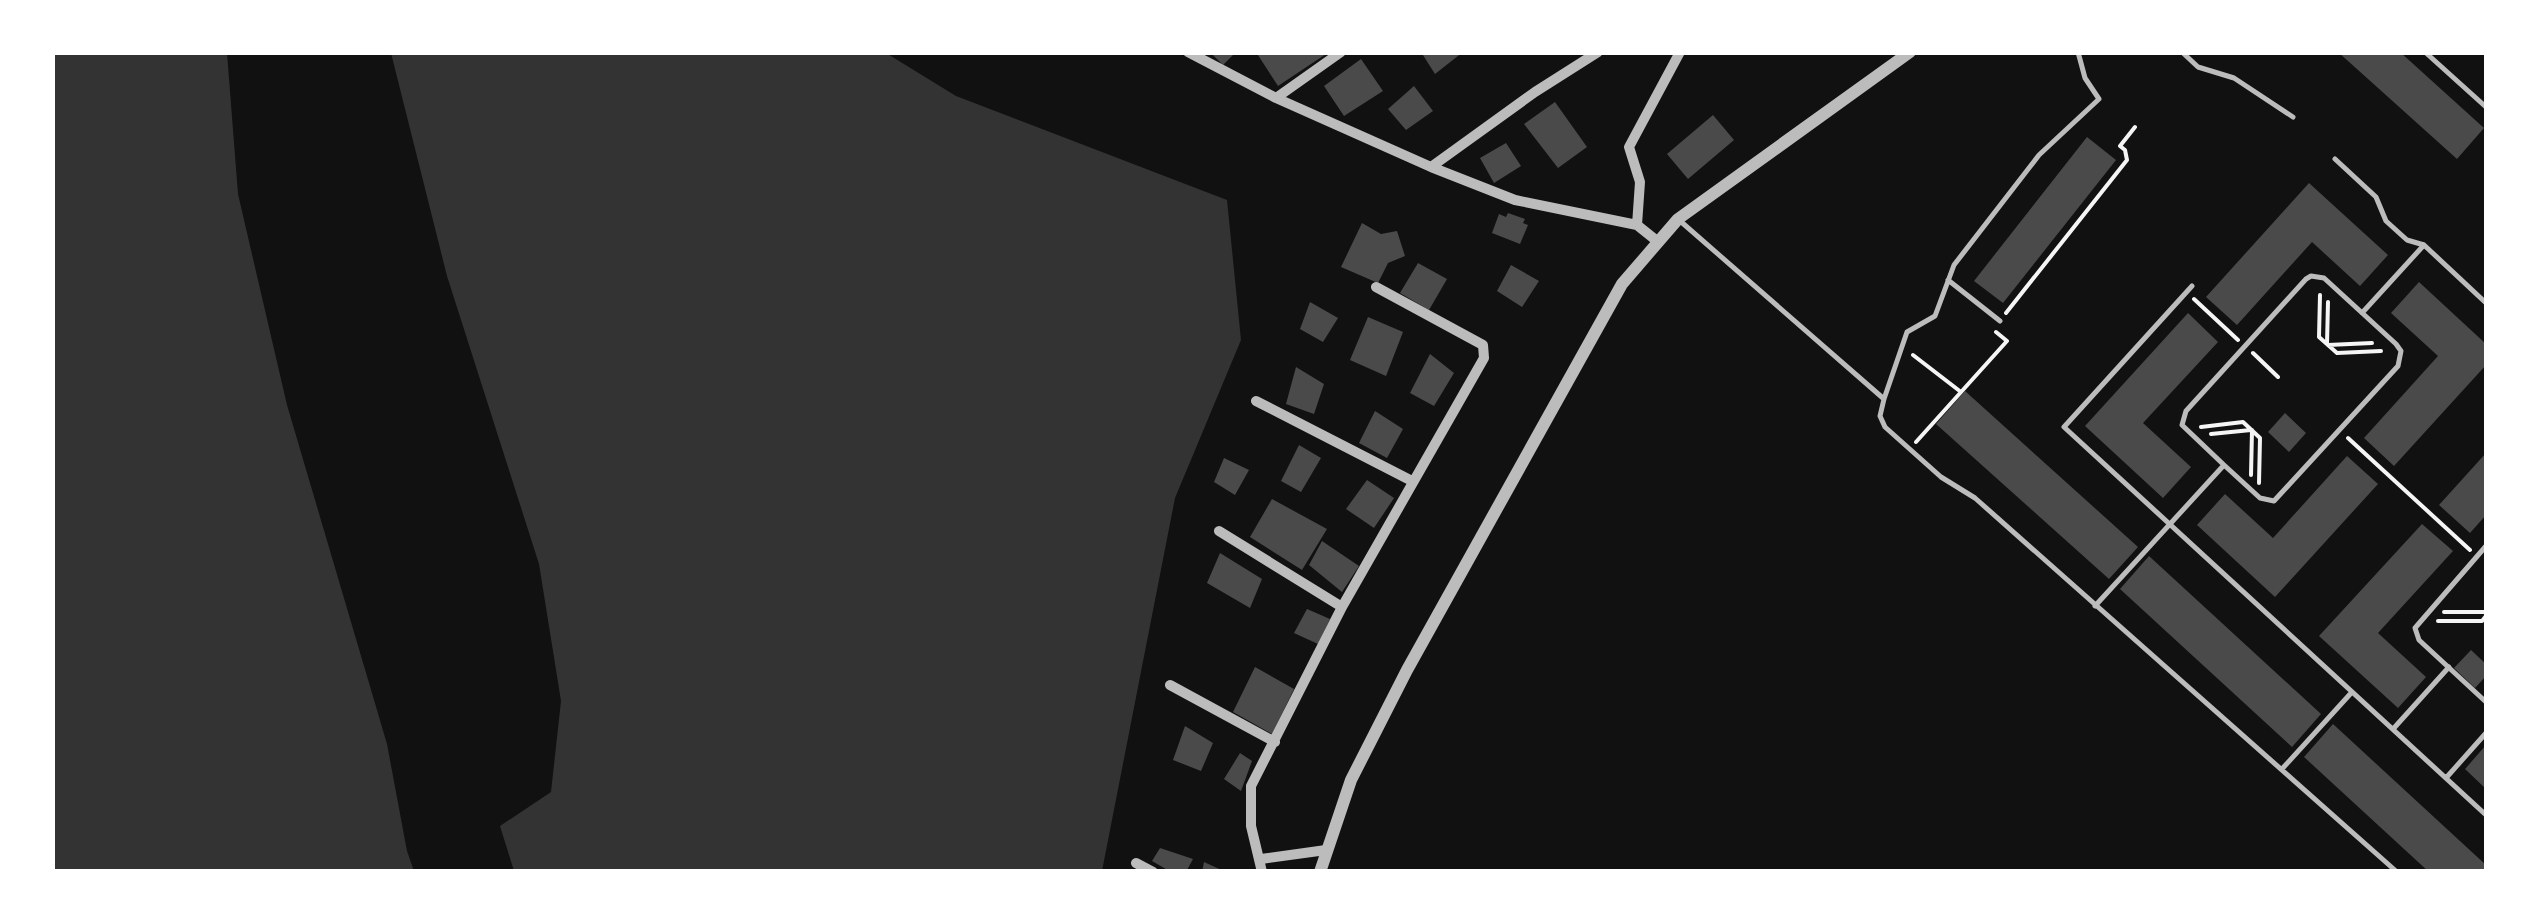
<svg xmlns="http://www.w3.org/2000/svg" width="2539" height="924" viewBox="0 0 2539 924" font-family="'Work Sans',sans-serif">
  <rect width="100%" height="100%" fill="#111"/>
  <path fill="#333" d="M52,53H227L238,194L287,405L387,744L407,851L414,871H53Z
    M391,53H886L956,96L1227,200L1241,340L1175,498L1102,871H514L500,826L551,792L561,701L539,564L447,276Z"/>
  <path fill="#4a4a4a" d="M1210,52H1236L1223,65Z
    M1256,52H1329L1278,86Z
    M1421,52H1463L1435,74Z
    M2338,52H2400L2484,128L2457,159Z
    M1361,59L1383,91L1344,116L1324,86Z
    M1414,86L1433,111L1406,130L1388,109Z
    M1555,102L1587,147L1558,168L1524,124Z
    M1713,115L1734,140L1688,179L1667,154Z
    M2087,137L2116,160L2003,303L1974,281Z
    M1506,143L1521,166L1494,183L1480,158Z
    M2309,183L2388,255L2360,286L2312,242L2237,325L2206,297Z
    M1508,213L1525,219L1523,223L1528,225L1520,244L1492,233L1499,214L1506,217Z
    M1362,223L1381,234L1397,231L1405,256L1388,263L1378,283L1341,267Z
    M1418,263L1447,279L1429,310L1400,293Z
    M1511,265L1539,281L1522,307L1497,291Z
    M2419,282L2486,344V365L2394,466L2364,438L2438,356L2391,313Z
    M1310,302L1338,318L1323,342L1300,329Z
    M2188,313L2218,342L2143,423L2191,467L2163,498L2085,426Z
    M1368,317L1403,332L1386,376L1350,360Z
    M1430,354L1454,373L1434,406L1410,393Z
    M1296,367L1324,384L1314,414L1286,404Z
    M1965,391L2138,547L2109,579L1936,424Z
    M1375,411L1403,429L1387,458L1359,443Z
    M2285,413L2306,433L2289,452L2268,432Z
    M1299,445L1321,458L1301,492L1281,481Z
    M2486,453V515L2470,533L2439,505Z
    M2347,456L2378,484L2275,597L2197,525L2225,494L2273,538Z
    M1224,458L1249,470L1235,495L1214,482Z
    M1367,480L1394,498L1374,528L1346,509Z
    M1272,499L1327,529L1302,570L1250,537Z
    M2422,524L2453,551L2378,633L2426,677L2398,708L2319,636Z
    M1322,541L1359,566L1342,592L1309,565Z
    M1220,553L1262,579L1250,608L1207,583Z
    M2149,556L2321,714L2292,747L2120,589Z
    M1307,609L1330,619L1318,644L1294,633Z
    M2471,650L2486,664V676L2475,688L2454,668Z
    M1255,667L1294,689L1272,734L1233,712Z
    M2333,724L2486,865V872H2429L2304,757Z
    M1185,726L1213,743L1201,771L1173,760Z
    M2486,745V789L2465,769Z
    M1240,753L1252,761L1241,791L1224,779Z
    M1160,848L1193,859L1186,872H1171L1152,861Z
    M1204,862L1226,872H1202Z"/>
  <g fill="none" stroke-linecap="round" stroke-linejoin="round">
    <path stroke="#f5f5f5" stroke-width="4" d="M2320,295L2319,337L2337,353L2381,351
      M2194,299L2238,340
      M2006,313L2127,160L2125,150L2120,146L2135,127
      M2327,344L2328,302
      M2328,345L2372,343
      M2253,353L2278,377
      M1913,355L1961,392
      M2201,427L2243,422L2260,438L2259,483
      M2211,434L2251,430
      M2348,438L2470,550
      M1916,442L2007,341L1996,332
      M2251,475L2252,430
      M2444,612H2486
      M2438,621H2482L2486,616"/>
    <path stroke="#bcbcbc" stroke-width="5" d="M2182,52L2198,67L2234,78L2293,117
      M2425,52L2486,107
      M2335,159L2376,197L2386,221L2407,240L2424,245L2486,303
      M1679,220L1884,399L1907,332L1935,316L1954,265L2039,155L2099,99L2085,78L2078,52
      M1948,280L2000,321
      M2192,286L2064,427L2486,815
      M2362,313L2424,245
      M1884,399L1880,416L1885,427L1941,477L1975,498L2397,872
      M2486,546L2415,628L2419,640L2486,702
      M2095,606L2224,465L2182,425L2186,411L2306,279L2311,276L2324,278L2396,344L2401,351L2398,366L2274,501L2260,498L2224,465
      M2394,728L2449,667
      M2282,769L2352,692
      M2446,778L2486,733"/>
    <path stroke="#bcbcbc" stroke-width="10" d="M1188,52L1276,98L1431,167L1515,200L1637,225L1657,241
      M1276,98L1341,52
      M1431,167L1535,92L1598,52
      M1637,225L1640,182L1629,147L1680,52
      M1256,401L1412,481
      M1219,531L1342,607
      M1170,685L1275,742
      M1261,859L1326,850
      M1136,863L1153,872
      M1262,872L1251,826V786L1342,607L1484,358L1483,345L1376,287"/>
    <path stroke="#bcbcbc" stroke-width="12" d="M1320,872L1351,780L1407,670L1622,284L1678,219L1910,52"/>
  </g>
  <rect width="2539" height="924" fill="none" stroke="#ffffff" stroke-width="110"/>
</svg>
